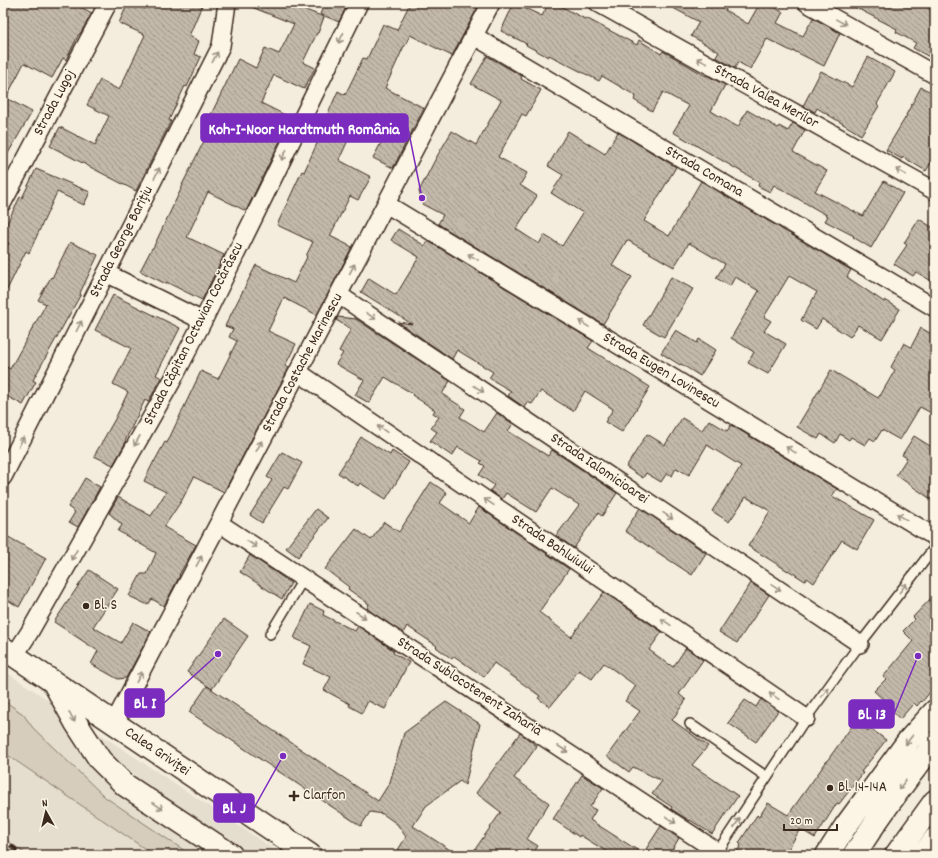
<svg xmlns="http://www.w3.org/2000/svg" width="938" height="858" viewBox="0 0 938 858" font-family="Dekko,sans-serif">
  <defs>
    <pattern id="building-back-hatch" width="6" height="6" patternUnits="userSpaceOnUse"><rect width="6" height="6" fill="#c3b9aa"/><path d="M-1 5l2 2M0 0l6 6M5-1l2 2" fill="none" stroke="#a0978a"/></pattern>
  </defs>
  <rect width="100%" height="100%" fill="#f4eddd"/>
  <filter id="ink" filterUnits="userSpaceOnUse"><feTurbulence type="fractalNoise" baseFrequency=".025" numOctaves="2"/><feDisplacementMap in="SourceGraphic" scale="8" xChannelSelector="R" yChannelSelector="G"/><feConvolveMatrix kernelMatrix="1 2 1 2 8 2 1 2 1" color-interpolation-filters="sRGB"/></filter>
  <g filter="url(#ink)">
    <path fill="#e5ddce" d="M3,670L15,678L283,855H3Z"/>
    <path fill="#d6cdbd" stroke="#887c6e" d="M3,700L23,714L33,728L105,797L191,855H154L3,752Z"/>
    <path fill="url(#building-back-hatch)" stroke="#3b2a1e" d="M3,3H73L92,13L80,34H79L66,60L63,58L52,78L24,63L6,98L32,112L3,162Z
      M128,3H132L145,9L147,3H203L189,36L199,41L194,54L201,57L187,87L185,86L169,120L171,121L136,191L50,146L60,127L95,145L109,116L87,105L100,80L119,90L145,35L119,23Z
      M244,3H287L324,17L318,33H317L303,62L315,68L304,89L274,75L261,103L291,118L246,211L208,192L187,237L224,255L202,300L166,282V284L140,271L152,248H153L183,185H182L207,135L202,133L238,59L256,68L265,48L279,54L294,24L244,4Z
      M325,3H348L339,22L320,14Z
      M410,3H480L452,56L410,35L405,46H404L385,88L424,108L393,168L373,158L382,141L354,127L339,160L371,177L358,200L350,196L330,236L352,247L317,315L284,298L268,331L296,344L285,366L289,368L224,492L194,477L182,500L164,527L196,545L179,575H180L164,606L152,599L148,605L129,596L141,574H147L156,553L118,531L122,525L109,513L118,497L151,516L166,492L144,481L154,461V462L165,442L167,443L201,371L218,379L237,341L229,337L233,329L225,326L256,265L294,283L307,257L306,256L313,242L277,225L302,171L304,172L324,128L322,127L338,91L345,95L363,58L367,59L383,24L397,30Z
      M514,3L542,16L549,3H555L585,19L586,18L637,45L639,40L661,54L663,51L706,76V75L725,85L711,111L738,127L747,110L778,128L779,126L788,131L793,123L805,130L793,152L827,171L815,191L863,216L884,181L903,193L871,248L853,237L854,236L825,221L828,216L774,185L770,192L758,186L759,183V182L673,132L689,106L663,92L652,111L634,100L636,96L602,76L599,81L549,55L548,57L526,45L527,44L501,31Z
      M664,3H729L725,10L748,24L760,3H766L783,12L777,23L803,36L813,18L840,33L824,66L794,51L793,52L767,39L750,69L738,62L735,68L716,57L719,52L691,36L699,22Z
      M847,3H932L929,9L935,12V60L913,48L916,43L896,32L897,29Z
      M487,56L522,76L521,79L541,90L526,116L522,114L498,157L527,173L520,185L537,196L516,229L539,244L544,235L562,246L583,213L551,193L563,175L548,166L568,131L605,154L618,132L676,167L644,221L669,236L701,181L851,270L847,277L884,302L885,300L900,309L882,339L858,325L850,337L822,319L816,329L801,320L817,292L789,276L764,317L771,321L764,331L786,344L768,374L748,363L754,352L731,338L759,291L735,277L730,286L716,278L725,264L689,243L674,267L627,240L612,265L632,277L603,324L438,224L443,215L422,204L419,191L436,158L452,131L476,145L501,100L471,84Z
      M868,57L895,72L877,104L879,106L861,135L817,108L815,112L803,106L821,71L852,87Z
      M921,87L935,94V156L926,171L903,157L902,159L886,150L907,115H906Z
      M36,169L90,192L84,205L57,192L29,253L26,251L3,298V255L9,243L3,240V231L20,197L22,198Z
      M919,219L935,229V283L916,272L913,276L894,264L907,245L904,243Z
      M398,229L425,246L428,241L593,341L588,348L650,387L622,432L605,422L613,409L585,391L573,411L541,391L532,404L527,402L524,407L508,396L511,391L489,378L493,372L457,350L452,359L398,322L412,324L361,292L369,278L396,295L419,257L391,240Z
      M70,242L98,255L80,293L81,294L33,380L36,382L23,405L3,394V375L7,367L10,369L46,304L38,300L51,277L52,278Z
      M671,277L693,289L664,337L643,325Z
      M113,295L180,328L156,375L162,378L148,402L145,400L125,441L126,442L113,465L94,456L115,419L128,392L113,384L131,348L95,330Z
      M338,317L356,319L450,381L442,394L465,409L460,417L484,432L497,413L513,424L508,431L548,456L552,450L617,493L602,516L598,513L574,548L556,536L579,505L552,488L536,512L506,493L502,499L490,491L494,485L479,475L485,466L480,463L482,461L458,447L452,456L430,441L437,432L431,428L439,417L433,413L435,410L412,395L413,394L385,377L369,403L355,395L364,380L336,364L343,353L339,351L351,329L336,320Z
      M921,328L935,336V415L920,407L900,440L882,430L875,441L870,438L865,445L851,437L849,440L840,434L835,443L821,434L818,439L797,427L831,370L878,398L880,395V396L895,370L891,367L904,343L911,347Z
      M676,330L697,343L699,339L716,350L700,376L681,364L680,365L661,353Z
      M682,418L702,430L709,420L727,431L731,425L837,489L832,496L874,520L857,549L842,540L814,583L807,578L805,581L788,570V571L748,546L770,511L746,497L729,522L712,511L741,466L707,445L689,475L676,468L672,476L667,473L661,482L646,473L643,478L626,467L647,434L665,445Z
      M914,436L935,449V502L896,475L907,458L902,455Z
      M361,437L390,455L392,451L409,462L386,499L360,483L358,486L338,473Z
      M282,452L302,463L288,489L284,487L262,523L250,515L272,480L267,477Z
      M85,478L100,487L78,527L69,522L75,512L68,507Z
      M431,482L447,493L440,503L469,523L479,507L569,569L539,612L571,637L604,592L662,632L649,650L673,667L686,648L703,660L679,694L686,700L672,720L708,746L692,765L738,796L712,834L690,820V821L671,809L672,807L652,794L662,781L633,767L629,772L607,756L640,711L625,701L636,686L604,663L592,679L579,670L550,707L538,698L540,696L494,663L484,677L454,656L452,659L436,647L437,646L407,626L403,633L367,609L369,604L348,589L349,587L325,569L356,529L371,540L384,522L399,532Z
      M640,508L706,553L692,575L625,531Z
      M316,509L328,518L298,557L286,548Z
      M3,534L46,558L19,607L3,597Z
      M250,555L291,583L282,599L240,572Z
      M89,570L118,589L93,627L121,643L133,622L151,632L126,678L118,679L91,664L98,651L54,622Z
      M751,583L769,595L737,643L719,632Z
      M935,594V686L922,702L921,701L917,706L914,703L900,719L885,705L887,703L874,691L886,679L883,677L913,641L903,631L915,619L913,617Z
      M310,604L324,611L323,615L355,631L358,626L394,651L393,653L409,662L385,709L368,701L362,713L349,706L350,704L324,690L331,677L303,664L311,646L294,638Z
      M224,619L248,636L212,689L187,672Z
      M207,686L378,801L390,782L404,733L446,702L480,724L465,785L460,781L426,806L413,826L458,855H405L398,850L406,837L397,824L383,814L370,812L361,826L189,712Z
      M761,699L778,711L756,742L728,723L745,700L756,707Z
      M855,722L868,731L870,728L886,740L861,772L863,773L839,804L837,803L815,838L800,829L785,855H735L741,845L739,843L757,815L759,817L768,803L788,815Z
      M520,733L537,746L514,778L549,803L527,839L538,846L532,855H471L501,812L476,793Z
      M582,775L603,788L590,807L596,810L590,820L645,855H612L580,835L579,837L553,819Z
      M661,826L679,838L669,855H655L646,849Z"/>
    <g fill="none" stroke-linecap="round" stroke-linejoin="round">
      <g stroke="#3b2a1e" stroke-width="12">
        <path id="lane" d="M270,634L304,578
          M690,724L767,777
          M716,854L806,718L860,644L935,547"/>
      </g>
      <g stroke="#3b2a1e" stroke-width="20">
        <path id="street" d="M598,3L935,191
          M807,3L935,75
          M474,36L935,308
          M3,202L108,3
          M386,204L935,537
          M106,273L203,321
          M339,295L860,644
          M298,372L806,718
          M3,477L221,46L227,3
          M219,523L718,852
          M14,656L29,633L172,381L203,321L359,3
          M114,723L491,3"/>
      </g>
      <g stroke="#3b2a1e" stroke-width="25">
        <path id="primary" d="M3,648L310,855
          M55,685L76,723L100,760L125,785L231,855
          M827,855L845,827L909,740L935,711
          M854,855C879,816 906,779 935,743
          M896,855L935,801
          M923,855L935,839"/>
      </g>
      <use href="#lane" stroke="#fcf5e5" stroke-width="9"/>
      <use href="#street" stroke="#fcf5e5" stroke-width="17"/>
      <use href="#primary" stroke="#fcf5e5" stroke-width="22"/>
      <g stroke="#3b2a1e" stroke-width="4.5">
        <path id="rail" d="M3,840L24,855"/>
      </g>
      <use href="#rail" stroke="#fcf5e5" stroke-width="3" stroke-dasharray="9" stroke-linecap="butt"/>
    </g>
    <defs><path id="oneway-shaft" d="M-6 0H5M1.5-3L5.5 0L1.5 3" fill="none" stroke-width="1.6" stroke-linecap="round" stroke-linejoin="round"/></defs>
    <g stroke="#9c9082">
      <use href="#oneway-shaft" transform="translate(841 22) rotate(29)"/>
      <use href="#oneway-shaft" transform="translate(341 38) rotate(116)"/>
      <use href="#oneway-shaft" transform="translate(215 57) rotate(-63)"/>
      <use href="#oneway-shaft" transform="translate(702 61) rotate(-151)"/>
      <use href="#oneway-shaft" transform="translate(284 155) rotate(116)"/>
      <use href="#oneway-shaft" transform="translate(901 172) rotate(-151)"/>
      <use href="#oneway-shaft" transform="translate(157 173) rotate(-63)"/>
      <use href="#oneway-shaft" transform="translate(473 257) rotate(-149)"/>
      <use href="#oneway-shaft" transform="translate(352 269) rotate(-62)"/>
      <use href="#oneway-shaft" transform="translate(371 316) rotate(34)"/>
      <use href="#oneway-shaft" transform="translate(584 324) rotate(-149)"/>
      <use href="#oneway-shaft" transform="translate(79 326) rotate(-63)"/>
      <use href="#oneway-shaft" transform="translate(479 389) rotate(34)"/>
      <use href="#oneway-shaft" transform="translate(382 429) rotate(-146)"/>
      <use href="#oneway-shaft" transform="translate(137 441) rotate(119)"/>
      <use href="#oneway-shaft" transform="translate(21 442) rotate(-63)"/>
      <use href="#oneway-shaft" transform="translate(259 446) rotate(-62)"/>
      <use href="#oneway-shaft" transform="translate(791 450) rotate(-149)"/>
      <use href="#oneway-shaft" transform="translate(489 502) rotate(-146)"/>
      <use href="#oneway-shaft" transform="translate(668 516) rotate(34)"/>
      <use href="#oneway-shaft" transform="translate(902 517) rotate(-149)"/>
      <use href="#oneway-shaft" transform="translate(252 544) rotate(33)"/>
      <use href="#oneway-shaft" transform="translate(74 555) rotate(119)"/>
      <use href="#oneway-shaft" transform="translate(199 561) rotate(-62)"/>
      <use href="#oneway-shaft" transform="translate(776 588) rotate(34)"/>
      <use href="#oneway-shaft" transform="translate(903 588) rotate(-52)"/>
      <use href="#oneway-shaft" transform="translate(361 615) rotate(33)"/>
      <use href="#oneway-shaft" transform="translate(666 622) rotate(-146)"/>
      <use href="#oneway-shaft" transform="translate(139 677) rotate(-62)"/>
      <use href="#oneway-shaft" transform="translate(825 692) rotate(-54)"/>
      <use href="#oneway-shaft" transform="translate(774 696) rotate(-146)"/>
      <use href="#oneway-shaft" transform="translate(72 717) rotate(61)"/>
      <use href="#oneway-shaft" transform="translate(909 740) rotate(127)"/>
      <use href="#oneway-shaft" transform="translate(563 749) rotate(33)"/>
      <use href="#oneway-shaft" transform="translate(902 785) rotate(127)"/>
      <use href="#oneway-shaft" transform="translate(158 806) rotate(34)"/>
      <use href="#oneway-shaft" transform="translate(671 820) rotate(33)"/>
      <use href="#oneway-shaft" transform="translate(737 823) rotate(-57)"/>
    </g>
  </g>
  <g fill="#3b2a1e" stroke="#fcf5e5" stroke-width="1.5">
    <circle cx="86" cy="606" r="4"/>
    <circle cx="830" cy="788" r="4"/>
    <path d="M292 790h4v4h4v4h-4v4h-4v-4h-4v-4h4z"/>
  </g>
  <g text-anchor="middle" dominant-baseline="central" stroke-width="3" stroke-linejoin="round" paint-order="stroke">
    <g font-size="15" fill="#3b2a1e" stroke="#fcf5e5">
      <text transform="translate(766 97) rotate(29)">Strada Valea Merilor</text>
      <text transform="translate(55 103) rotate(-62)">Strada Lugoj</text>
      <text transform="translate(704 172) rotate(30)">Strada Comana</text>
      <text transform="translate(122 242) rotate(-63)">Strada George Barițiu</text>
      <text transform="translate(194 334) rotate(-63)">Strada Căpitan Octavian Cocărăscu</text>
      <text transform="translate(303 363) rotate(-62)">Strada Costache Marinescu</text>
      <text transform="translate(661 371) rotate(31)">Strada Eugen Lovinescu</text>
      <text transform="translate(599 469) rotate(34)">Strada Ialomicioarei</text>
      <text transform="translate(552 545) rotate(34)">Strada Bahluiului</text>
      <text transform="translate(469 687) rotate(33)">Strada Sublocotenent Zaharia</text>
      <text transform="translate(157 752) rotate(34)">Calea Griviței</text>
    </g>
    <g font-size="15" fill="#3b2a1e" stroke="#fcf5e5" text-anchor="start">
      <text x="94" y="606">Bl. S</text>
      <text x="838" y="788">Bl. 14-14A</text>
      <text x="303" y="796">Clarfon</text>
    </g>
  </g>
  <path fill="none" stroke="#7b2cbf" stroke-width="1.5" d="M422 198L408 128M218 654L164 703M918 656L894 714M283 756L254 808"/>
  <g fill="#7b2cbf" stroke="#fcf5e5" stroke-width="1.5">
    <circle cx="422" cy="198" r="4"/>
    <circle cx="218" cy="654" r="4"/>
    <circle cx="918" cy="656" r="4"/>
    <circle cx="283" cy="756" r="4"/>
  </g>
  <g fill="#7b2cbf" stroke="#7b2cbf" stroke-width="1.5">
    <rect x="201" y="114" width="207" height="28" rx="4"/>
    <rect x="125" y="689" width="39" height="28" rx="4"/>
    <rect x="849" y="700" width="45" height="28" rx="4"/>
    <rect x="214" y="794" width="40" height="28" rx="4"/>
  </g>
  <g font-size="16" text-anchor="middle" font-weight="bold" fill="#fff">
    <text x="304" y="134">Koh-I-Noor Hardtmuth România</text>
    <text x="145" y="708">Bl. I</text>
    <text x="872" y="719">Bl. 13</text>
    <text x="234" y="813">Bl. J</text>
  </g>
  <rect width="938" height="858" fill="none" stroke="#fcf5e5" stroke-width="16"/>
  <rect x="8" y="8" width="922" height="842" fill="none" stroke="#3b2a1e" stroke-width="1.5" filter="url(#ink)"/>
  <g transform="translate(46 812) rotate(352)" stroke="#fcf5e5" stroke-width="3" paint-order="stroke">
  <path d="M0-3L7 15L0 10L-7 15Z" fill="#3b2a1e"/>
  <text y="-6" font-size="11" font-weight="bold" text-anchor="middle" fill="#3b2a1e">N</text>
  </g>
  <path d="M784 824v6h53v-6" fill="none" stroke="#3b2a1e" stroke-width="2"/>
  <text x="790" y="824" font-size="12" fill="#3b2a1e" stroke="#fcf5e5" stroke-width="3" paint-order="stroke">20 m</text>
</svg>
